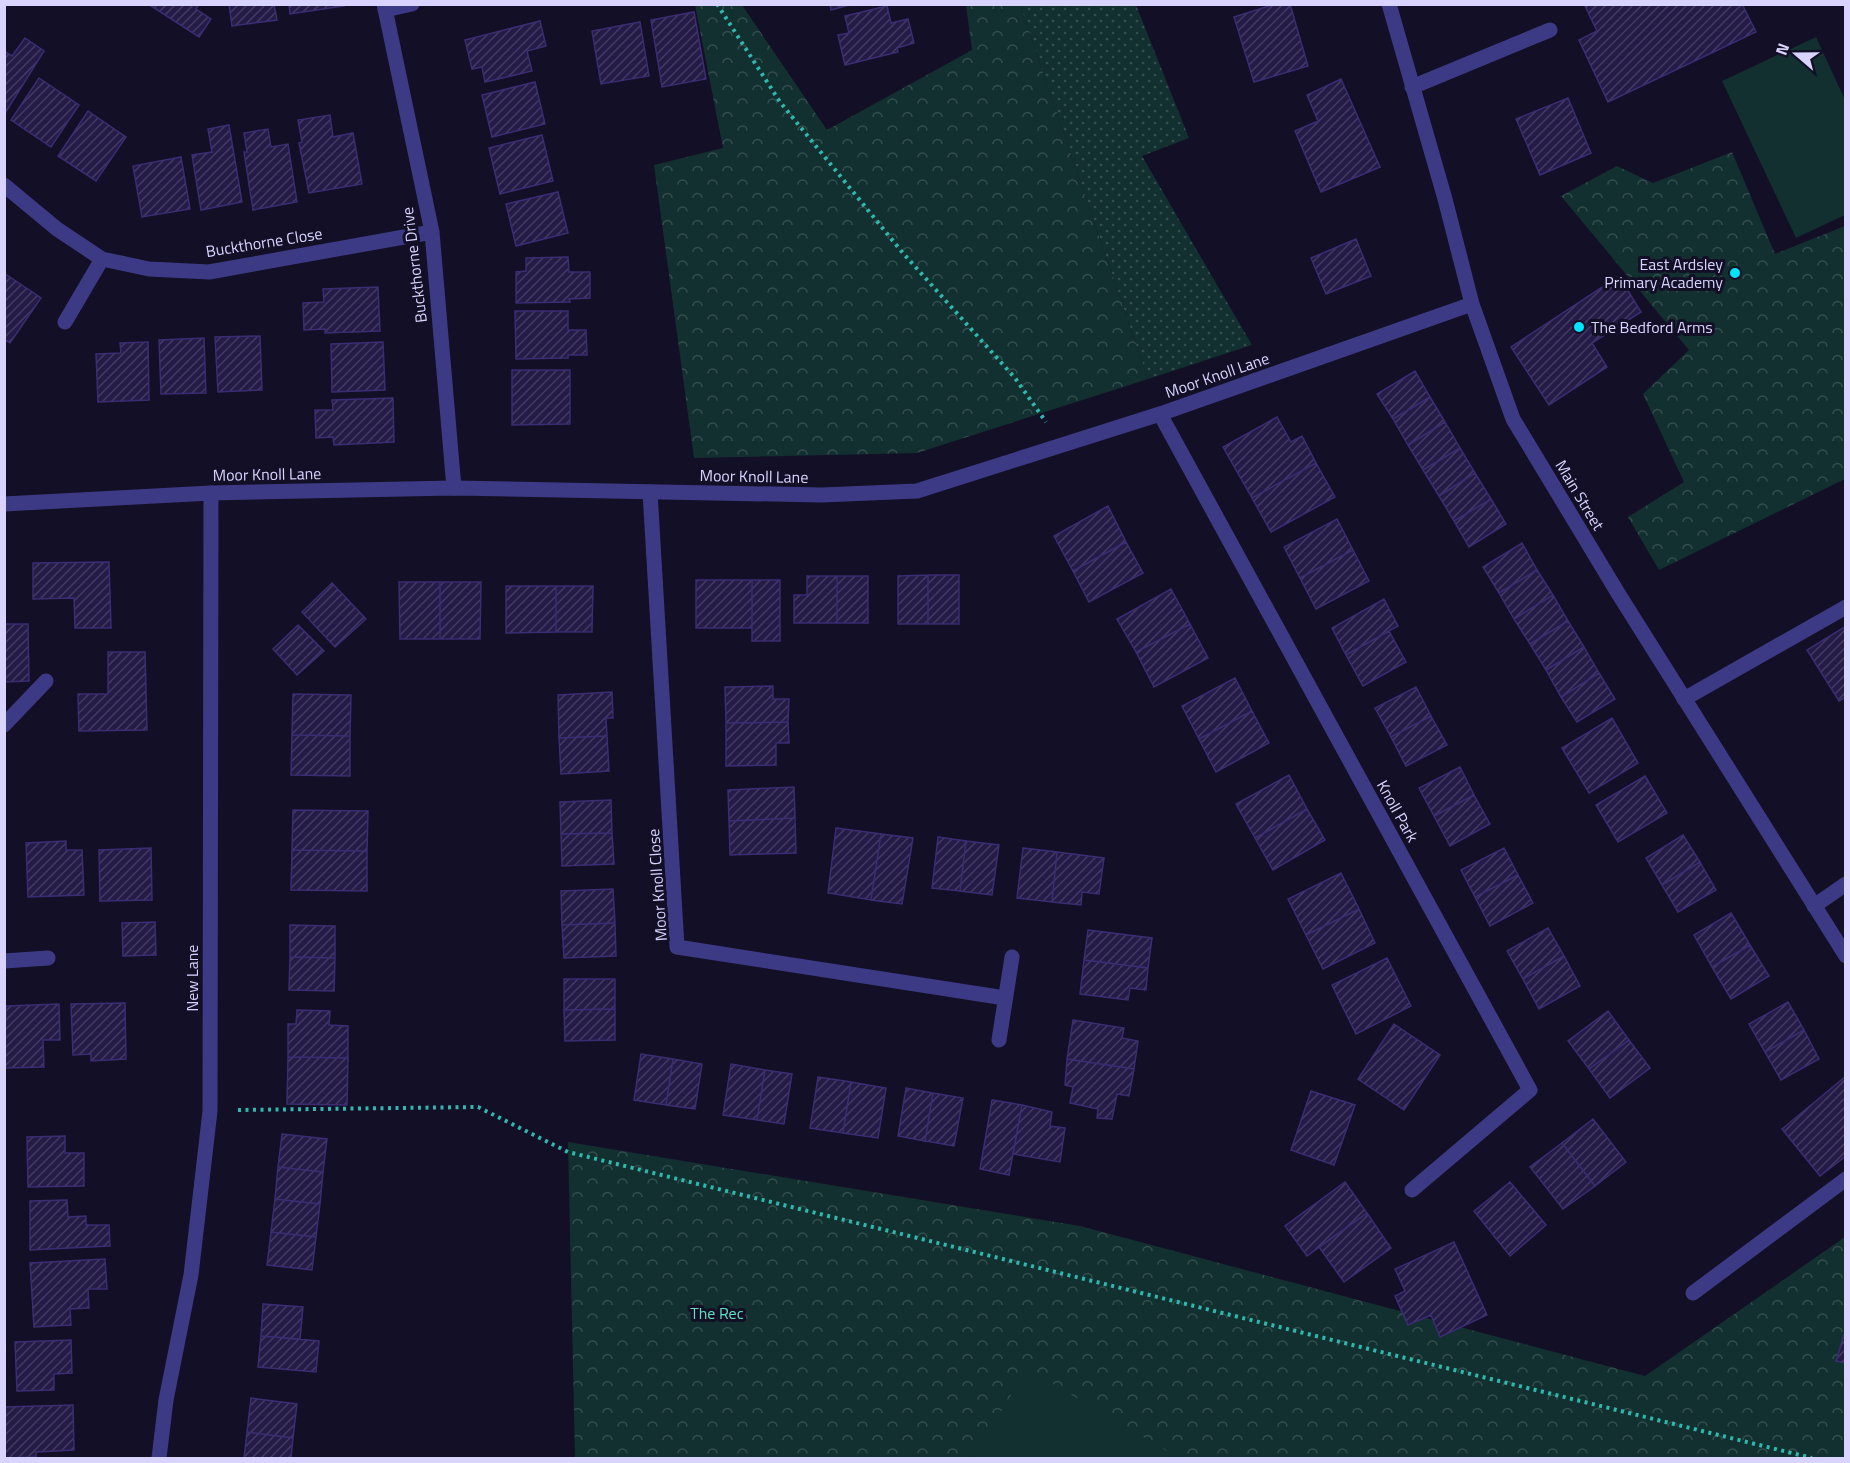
<svg xmlns="http://www.w3.org/2000/svg" width="1850" height="1463" viewBox="0 0 1850 1463" font-family="'Titillium Web',sans-serif">
  <defs>
    <pattern id="grass-dots" width="8" height="8" patternUnits="userSpaceOnUse" patternTransform="scale(1.5)"><rect width="8" height="8" fill="#12302f"/><path d="M2 2h.1M6 6h.1" fill="none" stroke="#344d4e" stroke-width="1.8" stroke-linecap="round"/></pattern>
    <pattern id="park-crowns" width="20" height="18" patternUnits="userSpaceOnUse" patternTransform="scale(1.5)"><rect width="20" height="18" fill="#12302f"/><path d="M2 6a3 3 0 1 1 6 0M12 15a3 3 0 1 1 6 0" fill="none" stroke="#344d4e"/></pattern>
    <pattern id="building-hatch" width="6" height="6" patternUnits="userSpaceOnUse" patternTransform="scale(1.5)"><rect width="6" height="6" fill="#241b47"/><path d="M-1 1l2-2M0 6l6-6M5 7l2-2" fill="none" stroke="#433b63"/></pattern>
  </defs>
  <rect width="100%" height="100%" fill="#130f26"/>
  <path fill="url(#grass-dots)" d="M1020,5H1136L1189,138L1142,156L1252,345L1148,379Z"/>
  <path fill="url(#park-crowns)" d="M695,5H742L827,130L972,50L966,5H1020L1148,379L917,453L694,458L654,165L723,148Z
    M1732,152L1775,254L1845,226V479L1659,570L1628,517L1684,482L1643,394L1689,350L1561,196L1617,166L1653,183Z
    M568,1142L1080,1226L1645,1376L1845,1237V1458H575Z"/>
  <path fill="#12302f" d="M1816,37L1845,100V215L1796,238L1722,81Z
    M1027,1369L1179,1458H973Z"/>
  <path fill="url(#building-hatch)" stroke="#3b2d73" stroke-width="1.5" d="M148,4H199L196,9L211,19L199,37Z
    M229,4H274L277,20L232,26Z
    M289,4H343L344,6L290,14Z
    M830,4H853L831,10Z
    M1275,4H1290L1308,66L1254,82L1234,17Z
    M1584,4H1742L1756,32L1608,102L1579,40L1597,31Z
    M887,6L891,23L908,19L914,43L897,48L898,52L845,65L838,35L849,33L845,16Z
    M694,12L706,79L662,87L651,20Z
    M540,21L546,46L527,51L532,71L485,82L482,67L472,69L465,40Z
    M640,22L649,76L601,84L592,31Z
    M25,38L44,51L4,115V51L12,56Z
    M39,78L79,105L51,147L11,120Z
    M1341,79L1380,167L1321,192L1295,131L1318,121L1307,95Z
    M535,82L545,124L492,137L482,95Z
    M1568,98L1591,153L1540,175L1516,119Z
    M88,111L126,137L96,181L58,156Z
    M330,115L333,137L353,133L362,184L309,193L299,143L302,142L298,120Z
    M229,125L242,202L201,210L192,155L212,152L208,129Z
    M268,129L271,147L288,144L297,202L253,210L244,152H247L244,133Z
    M542,135L553,181L500,194L489,148Z
    M181,157L190,209L142,217L133,166Z
    M558,192L568,233L516,246L506,204Z
    M1356,239L1371,276L1326,294L1311,258Z
    M568,257L569,272H590V298L569,299L570,302L516,303V272L526,271V258Z
    M4,273L41,298L10,343L4,339Z
    M1619,276L1641,312L1592,343L1607,367L1549,405L1511,347Z
    M378,287L380,331L325,333V329L304,330L303,303L324,302L323,289Z
    M515,311H568V330H586L587,355H568V358L516,359Z
    M260,336L262,390L218,392L215,337Z
    M204,338L206,393L161,394L159,340Z
    M148,342L149,400L98,402L96,354L121,353L120,343Z
    M383,342L385,390L332,392L331,344Z
    M512,370H570V424L512,425Z
    M1415,371L1430,397L1393,419L1377,394Z
    M1430,397L1445,422L1408,445L1393,419Z
    M393,398L394,442L334,445L333,437L316,438L315,410H333L332,400Z
    M1277,417L1291,442L1302,436L1316,463L1252,498L1223,447Z
    M1445,422L1460,448L1423,470L1408,445Z
    M1460,448L1475,473L1439,496L1423,470Z
    M1316,463L1335,497L1271,532L1252,498Z
    M1475,473L1491,499L1454,521L1439,496Z
    M1491,499L1506,524L1469,547L1454,521Z
    M1108,506L1126,542L1073,571L1054,536Z
    M1337,519L1353,550L1300,578L1284,547Z
    M1126,542L1143,573L1089,602L1073,571Z
    M1522,543L1537,570L1499,593L1483,567Z
    M1353,550L1369,581L1316,609L1300,578Z
    M109,562L111,628H75L74,598L33,599V563Z
    M1537,570L1553,595L1514,619L1499,593Z
    M928,575V624H898V576Z
    M928,575H959V624H928Z
    M807,576H837V623H794V595H807Z
    M837,576H868V623H837Z
    M696,580H752V628H696Z
    M752,580H780V641H752Z
    M399,582H440V639H400Z
    M440,582H481L480,639H440Z
    M332,583L366,619L335,647L302,612Z
    M506,586H556V632L506,633Z
    M556,586H593L592,632H556Z
    M1171,589L1190,624L1136,652L1117,619Z
    M1553,595L1568,621L1530,644L1514,619Z
    M1384,599L1398,626L1346,655L1332,628Z
    M1568,621L1584,647L1546,670L1530,644Z
    M4,624H28L29,681L4,682Z
    M1190,624L1208,658L1154,687L1136,652Z
    M298,625L324,651L297,675L273,649Z
    M1846,626V697L1839,701L1807,650Z
    M1389,631L1406,662L1363,686L1346,655Z
    M1584,647L1599,673L1561,697L1546,670Z
    M108,652H145L147,730L79,731L78,694H108Z
    M1599,673L1615,699L1577,722L1561,697Z
    M1235,678L1252,711L1199,739L1182,706Z
    M773,686V699H789L788,722L726,723L725,687Z
    M1416,687L1431,716L1391,737L1375,708Z
    M612,692L613,718H606L607,736L559,738L558,695Z
    M293,694L351,695L350,736L292,735Z
    M1252,711L1269,743L1216,772L1199,739Z
    M1431,716L1447,745L1406,766L1391,737Z
    M1612,718L1638,763L1589,793L1562,748Z
    M788,722L789,743H776V765L726,766V723Z
    M292,735L350,736V776L291,775Z
    M607,736L609,771L561,774L559,738Z
    M1460,767L1474,795L1434,816L1419,788Z
    M1289,775L1307,809L1255,838L1236,804Z
    M1645,776L1667,813L1618,842L1596,805Z
    M794,787L795,818L729,821L728,790Z
    M1474,795L1490,824L1450,846L1434,816Z
    M611,800L612,833L561,834L560,802Z
    M1307,809L1325,840L1273,870L1255,838Z
    M293,810L368,811L367,851L292,850Z
    M795,818L796,853L730,855L729,821Z
    M836,828L881,834L871,900L828,893Z
    M612,833L614,864L562,866L561,834Z
    M881,834L913,838L902,904L871,900Z
    M1683,835L1700,862L1662,885L1646,858Z
    M938,837L966,841L960,891L932,888Z
    M66,841V850H82L84,895L28,897L26,843Z
    M966,841L999,845L992,895L960,891Z
    M151,848L152,900L100,901L99,850Z
    M1023,848L1057,852L1052,902L1017,898Z
    M1504,848L1518,875L1475,897L1461,870Z
    M292,850L367,851V891L291,890Z
    M1057,852L1104,858L1099,894L1082,892L1081,905L1052,902Z
    M1700,862L1716,890L1678,912L1662,885Z
    M1341,873L1359,909L1306,935L1288,899Z
    M1518,875L1533,903L1490,926L1475,897Z
    M613,889L615,923L562,925L561,891Z
    M1359,909L1375,943L1323,969L1306,935Z
    M1731,913L1750,945L1712,967L1694,935Z
    M155,922L156,955L123,956L122,923Z
    M615,923L616,956L564,958L562,925Z
    M290,925L335,926V958L290,957Z
    M1548,928L1564,956L1523,979L1507,951Z
    M1088,930L1152,938L1148,968L1084,960Z
    M1750,945L1769,976L1731,999L1712,967Z
    M1564,956L1580,986L1539,1009L1523,979Z
    M290,957L335,958L334,991L289,990Z
    M1387,958L1411,1006L1356,1034L1332,985Z
    M1084,960L1148,968L1146,990L1130,988L1128,1000L1080,994Z
    M564,979H615V1009L564,1010Z
    M1788,1002L1804,1030L1765,1052L1749,1024Z
    M125,1003L126,1059L91,1061V1054L73,1055L71,1004Z
    M59,1004L60,1040H43L44,1067L4,1068L6,1006Z
    M615,1009V1040L565,1041L564,1010Z
    M297,1010L330,1011L329,1025L348,1026V1058L288,1057V1024H296Z
    M1608,1011L1629,1040L1589,1069L1568,1041Z
    M1073,1020L1124,1028L1122,1038L1138,1041L1134,1069L1067,1059Z
    M1394,1024L1440,1055L1404,1110L1358,1079Z
    M1804,1030L1819,1059L1781,1080L1765,1052Z
    M1629,1040L1650,1068L1610,1098L1589,1069Z
    M641,1054L673,1059L666,1105L634,1100Z
    M288,1057L348,1058L347,1105L287,1104Z
    M673,1059L702,1064L695,1109L666,1105Z
    M1067,1059L1134,1069L1129,1096L1117,1094L1112,1119L1097,1118L1098,1109L1070,1103L1073,1087L1065,1085Z
    M731,1064L765,1070L757,1120L723,1115Z
    M765,1070L792,1074L784,1124L757,1120Z
    M1846,1076V1156L1820,1176L1782,1129Z
    M818,1077L851,1082L843,1133L810,1128Z
    M851,1082L886,1088L878,1138L843,1133Z
    M906,1088L933,1093L925,1141L898,1136Z
    M1311,1091L1355,1105L1334,1165L1291,1150Z
    M933,1093L963,1098L954,1146L925,1141Z
    M992,1100L1022,1105L1009,1175L980,1169Z
    M1022,1105L1052,1112L1050,1126L1065,1128L1060,1162L1013,1154Z
    M1593,1119L1626,1162L1595,1186L1562,1143Z
    M282,1134L327,1139L323,1172L278,1167Z
    M65,1136V1153H84V1186L28,1187L27,1137Z
    M1562,1143L1595,1186L1563,1209L1530,1167Z
    M278,1167L323,1172L320,1204L275,1199Z
    M1345,1182L1367,1213L1307,1256L1285,1226Z
    M1510,1182L1546,1225L1510,1256L1474,1211Z
    M275,1199L320,1204L316,1237L271,1232Z
    M67,1200L68,1217L86,1216V1225H109L110,1246L30,1250V1201Z
    M1367,1213L1391,1248L1344,1282L1319,1247Z
    M271,1232L316,1237L312,1270L267,1265Z
    M1454,1242L1487,1315L1440,1337L1431,1315L1408,1325L1395,1296L1405,1291L1395,1269Z
    M105,1259L107,1289H88L89,1308L70,1309L71,1325L34,1327L30,1263Z
    M263,1304L303,1307L300,1339L261,1336Z
    M1846,1329V1363L1836,1361Z
    M261,1336L319,1341L316,1372L258,1367Z
    M71,1340L72,1373L54,1374V1390L17,1391L15,1342Z
    M251,1398L297,1404L293,1438L247,1432Z
    M73,1405L74,1450L36,1452V1457L4,1458V1407Z
    M247,1432L293,1438L291,1458H244Z"/>
  <g fill="none" stroke-linecap="round" stroke-linejoin="round">
    <path stroke="#2fb8b0" stroke-width="4" stroke-dasharray="3 4.5" stroke-linecap="butt" d="M717,4L780,102L902,252L1015,378L1046,422
      M238,1110L478,1107L568,1152L1812,1458"/>
    <path stroke="#3d3a85" stroke-width="15" d="M1412,87L1550,30
      M1684,699L1846,607
      M4,725L46,681
      M1814,906L1846,884
      M1693,1293L1846,1179"/>
    <path stroke="#3d3a85" stroke-width="15" d="M384,4L432,232L454,488
      M385,10L412,4
      M4,185L57,229L102,259L149,269L209,272L432,232
      M65,322L102,259
      M1160,414L1530,1090L1412,1190
      M650,492L677,947L1005,998
      M4,961L48,958
      M999,1040L1012,957
      M159,1458L166,1400L191,1275L210,1111L211,493"/>
    <path stroke="#3d3a85" stroke-width="15" d="M1389,4L1445,199L1472,304L1513,419L1618,593L1846,956
      M4,504L211,493L454,488L822,495L917,491L1160,414L1472,304"/>
  </g>
  <g fill="#00e5ff" stroke="#130f26" stroke-width="2">
    <circle cx="1735" cy="273" r="6"/>
    <circle cx="1579" cy="327" r="6"/>
  </g>
  <g text-anchor="middle" dominant-baseline="central" stroke-width="6" stroke-linejoin="round" paint-order="stroke">
    <g font-size="16" fill="#d9d4ff" stroke="#130f26">
      <text transform="translate(264 242) rotate(-9)">Buckthorne Close</text>
      <text transform="translate(414 265) rotate(-97)">Buckthorne Drive</text>
      <text transform="translate(1217 375) rotate(-19)">Moor Knoll Lane</text>
      <text transform="translate(267 474) rotate(-1)">Moor Knoll Lane</text>
      <text transform="translate(754 476) rotate(1)">Moor Knoll Lane</text>
      <text transform="translate(1580 495) rotate(59)">Main Street</text>
      <text transform="translate(1398 811) rotate(61)">Knoll Park</text>
      <text transform="translate(657 885) rotate(-94)">Moor Knoll Close</text>
      <text transform="translate(192 978) rotate(-90)">New Lane</text>
    </g>
    <g font-size="16" fill="#d9d4ff" stroke="#130f26" text-anchor="end">
      <text x="1723" y="264">East Ardsley<tspan x="1723" dy="18">Primary Academy</tspan></text>
      <text x="1591" y="327" text-anchor="start">The Bedford Arms</text>
    </g>
    <g font-size="16" fill="#5fe0c0" stroke="#130f26">
      <text x="717" y="1313">The Rec</text>
    </g>
  </g>
  <rect width="1850" height="1463" fill="none" stroke="#d9d4ff" stroke-width="12"/>
  <g transform="translate(1796 54) rotate(290)" stroke="#130f26" stroke-width="4.5" paint-order="stroke">
  <path d="M0-4.5L10 22L0 15L-10 22Z" fill="#d9d4ff"/>
  <text y="-9" font-size="16" font-weight="bold" text-anchor="middle" fill="#d9d4ff">N</text>
  </g>
</svg>
